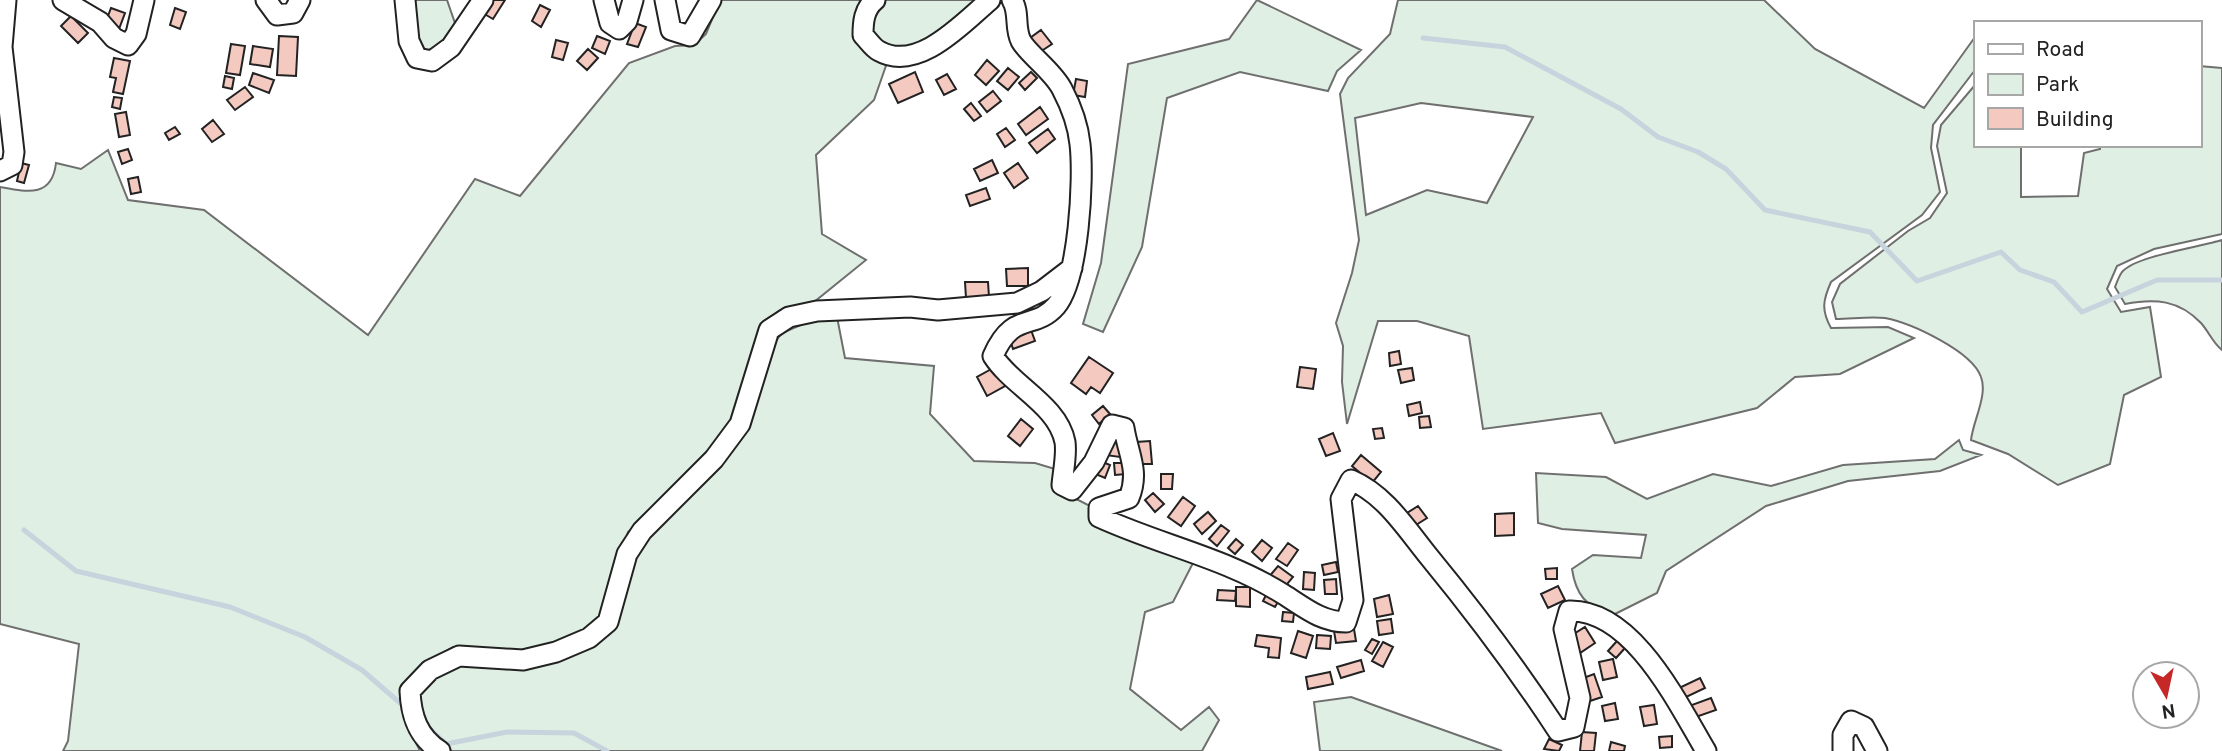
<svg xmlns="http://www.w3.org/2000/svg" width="2222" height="751" viewBox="0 0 2222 751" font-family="Overpass,sans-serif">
  <rect width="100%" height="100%" fill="#fff"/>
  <path fill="#e0efe3" stroke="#6f6f6f" stroke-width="2" fill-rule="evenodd" d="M408,0H447L457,29L431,58L419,54Z
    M720,0H867L858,22L888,60L874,100L816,155L822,234L866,260L814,302L779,311L759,329L733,424L670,499L628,532L602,619L584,635L518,653L453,647L422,666L402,691L404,718L420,751H63L68,741L79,644L0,624V187C27,192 52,198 56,163L81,169L108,150L128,200L204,210L368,335L475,179L520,196L629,63L675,46L694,45L706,34Z
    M885,0H982L919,49L897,51L870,34L876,7Z
    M1257,0L1361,50L1337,71L1328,91L1240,72L1167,98L1142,247L1103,332L1083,324L1101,263L1128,64L1229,39Z
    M1398,0H1764L1815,49L1924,108L1975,37V70L1933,125L1931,148L1940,192L1922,215L1831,282C1823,300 1821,310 1831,328L1888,327L1914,338L1840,374L1795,377L1757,408L1615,443L1601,413L1483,429L1469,336L1417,321H1378L1347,424L1342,382L1343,346L1336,323L1352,273L1359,240L1340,94L1348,78L1390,34ZM1421,103L1533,117L1487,203L1427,190L1366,215L1355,118Z
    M2199,66L2222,68V234L2154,249L2117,266L2107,289L2121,312L2150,307L2161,377L2124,395L2110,464L2058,485L2008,454L1971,440C1973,421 1988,395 1981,377C1972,351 1911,323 1885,318C1870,316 1851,319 1836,319L1832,302L1840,284L1908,231L1930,218L1947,193L1937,146L1941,125L1975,85V145H2021V197L2078,196L2084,153L2100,149V145H2199Z
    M2222,240V350C2213,343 2209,332 2201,323C2179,300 2155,298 2125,304L2115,287C2117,282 2119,276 2122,272C2135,256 2200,247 2222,240Z
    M837,317L845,358L934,366L930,414L974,461L1035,463L1055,469L1057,489L1092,507L1113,530L1193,563L1173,602L1145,612L1130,689L1181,730L1209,707L1219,720L1202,751H452L428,739L416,691L444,669L593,641L639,546L723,461L768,351L782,333L810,321Z
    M1959,440L1963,450L1981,455L1940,471L1848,481L1766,506L1666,571L1657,593L1609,617C1586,604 1576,596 1572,569L1593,555L1641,558L1646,535L1562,529L1538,523L1536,473L1606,477L1647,499L1713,474L1771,486L1843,465L1935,459Z
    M1351,697L1502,751H1320L1314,702Z"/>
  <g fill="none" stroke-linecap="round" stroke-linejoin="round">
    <path stroke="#c7d3dd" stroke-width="5" d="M1423,38L1505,47L1621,109L1658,137L1698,152L1726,169L1765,210L1870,232L1917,281L2001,252L2020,270L2054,282L2082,312L2157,280H2222
      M24,530L76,571L230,607L305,637L362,670L407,709
      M428,727L446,744L507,732L574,733L607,751"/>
  </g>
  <path fill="#f3c9c0" stroke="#222" stroke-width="2" d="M488,0H505L493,19L481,12Z
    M540,5L550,10L541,27L532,21Z
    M111,8L125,13L119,29L105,24Z
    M175,8L186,12L180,29L170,25Z
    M71,16L88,33L78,43L61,26Z
    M635,23L646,27L638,47L627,44Z
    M1041,30L1052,44L1040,52L1030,38Z
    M279,36L298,37L296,76L277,75Z
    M597,36L610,41L605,54L592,48Z
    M556,40L568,43L563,60L552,57Z
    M231,44L245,46L240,75L226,73Z
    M253,46L273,49L270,67L250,64Z
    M588,49L598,58L587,70L577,61Z
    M114,58L130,61L123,94L113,92L116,78L110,77Z
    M987,60L999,71L986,85L975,75Z
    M1008,68L1019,77L1008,90L997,81Z
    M915,72L923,92L898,103L889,84Z
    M1031,72L1037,78L1025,90L1019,83Z
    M253,73L274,80L269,93L249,85Z
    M947,74L956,89L944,95L936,80Z
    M225,76L234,78L232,89L223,87Z
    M1076,79L1087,81L1085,97L1073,95Z
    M245,87L253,97L235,110L227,100Z
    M993,91L1001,101L987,112L979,102Z
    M114,97L122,98L120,109L112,107Z
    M971,103L981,116L974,121L964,109Z
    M1040,107L1048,119L1026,135L1018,124Z
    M126,112L130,135L119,137L115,114Z
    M213,120L224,134L212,142L202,129Z
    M175,127L180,134L169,140L165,133Z
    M1006,128L1015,140L1005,147L997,134Z
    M1048,129L1055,139L1037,153L1029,143Z
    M128,149L132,160L122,164L118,152Z
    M992,160L998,173L980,181L974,169Z
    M21,163L29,165L24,183L17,181Z
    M1018,163L1028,178L1014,188L1004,173Z
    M138,177L141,192L131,194L128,179Z
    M986,188L990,199L970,206L966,195Z
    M1028,268V286H1007L1006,269Z
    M965,282H988L989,297L966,298Z
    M1031,330L1035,341L1013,349L1009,337Z
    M1399,351L1401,364L1390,366L1389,353Z
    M1089,357L1113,373L1100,393L1091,387L1086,394L1071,383Z
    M995,367L1005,386L987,396L977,377Z
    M1300,367L1316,369L1313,389L1297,387Z
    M1412,368L1414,380L1401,383L1398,370Z
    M1420,402L1422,413L1409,416L1407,405Z
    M1103,406L1110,414L1099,424L1092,415Z
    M1429,416L1431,427L1420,428L1419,417Z
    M1021,419L1033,429L1020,446L1008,436Z
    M1382,428L1384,438L1375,439L1373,429Z
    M1333,433L1340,451L1326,456L1319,439Z
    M1107,441L1122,443L1120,457L1105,455Z
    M1150,441L1152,464H1138L1136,442Z
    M1361,455L1381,472L1372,483L1352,466Z
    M1098,460L1110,465L1105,478L1093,473Z
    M1114,463H1126V474L1115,475Z
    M1161,474H1173L1172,489H1161Z
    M1153,493L1164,504L1155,512L1145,500Z
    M1183,497L1195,506L1181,526L1168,517Z
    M1418,506L1427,518L1416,525L1407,513Z
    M1208,512L1216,521L1202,534L1194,524Z
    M1514,513V535L1495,536V514Z
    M1221,525L1229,531L1217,546L1209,539Z
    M1236,539L1243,545L1235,554L1228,548Z
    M1262,540L1272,548L1262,561L1252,552Z
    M1288,543L1298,550L1287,566L1276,559Z
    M1336,562L1338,572L1324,575L1322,565Z
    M1278,566L1293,577L1283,589L1268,578Z
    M1557,568V579H1546L1545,569Z
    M1304,572L1315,573L1314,590L1303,589Z
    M1336,579L1337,594H1325L1324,580Z
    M1558,586L1565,600L1548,608L1541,594Z
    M1236,587H1250V607L1236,606Z
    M1218,590L1236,591L1235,601L1217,600Z
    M1267,593L1279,600L1275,607L1263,601Z
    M1389,595L1393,614L1377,617L1374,599Z
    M1283,612L1294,613L1293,622L1282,621Z
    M1391,619L1393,633L1379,635L1377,621Z
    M1585,627L1595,643L1580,653L1569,637Z
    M1354,629L1356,641L1336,643L1334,631Z
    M1298,631L1313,636L1306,658L1291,653Z
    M1257,635L1281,638L1279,658L1268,657L1269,648L1255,646Z
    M1317,635L1331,636L1330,649L1316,648Z
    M1372,639L1379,642L1372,654L1365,650Z
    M1617,641L1625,648L1616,658L1608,651Z
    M1383,642L1393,647L1383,667L1372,661Z
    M1613,659L1617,677L1603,680L1599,662Z
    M1361,660L1364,671L1341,678L1337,667Z
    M1330,672L1333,684L1308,689L1306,677Z
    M1594,674L1602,697L1587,702L1578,680Z
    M1700,678L1705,688L1682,699L1677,689Z
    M1711,698L1716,710L1693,718L1689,706Z
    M1615,703L1618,719L1605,721L1602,706Z
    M1654,705L1657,724L1644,726L1640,707Z
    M1582,732L1596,733L1594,751H1580Z
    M1672,736V747L1660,748L1659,737Z
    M1549,739L1562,745L1559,751L1544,749Z
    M1611,742L1625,746L1624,751H1609Z"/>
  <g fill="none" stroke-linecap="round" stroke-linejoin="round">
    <g stroke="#222" stroke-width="23">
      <path id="minor" d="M63,0L100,22L114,38L128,45L136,34L144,0
        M266,0L277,15L293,13L300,0
        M405,0L409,41L417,58L432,61L451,47L483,0
        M604,0L610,23L619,29L627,21L633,0
        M665,0L671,30L690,36L711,0
        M875,0C864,9 863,22 863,35C868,40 873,48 879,51C918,73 963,23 990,0
        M1012,0C1020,13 1014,27 1021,41C1028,54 1053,71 1062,89C1071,106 1078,125 1080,144C1084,179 1079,279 1056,306C1034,331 1013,310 993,356C1012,386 1058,405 1065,442C1067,455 1063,472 1062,485L1072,490L1094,462L1112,425L1124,428C1128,454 1140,471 1129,498L1099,508V517C1160,545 1226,558 1283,594C1304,607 1321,622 1346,622L1353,600L1341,499L1351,480C1386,495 1407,530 1430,558C1476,614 1518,670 1558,731L1574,727L1580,698L1564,629L1569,611C1633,609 1678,704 1706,751
        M0,171L12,165L14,152L2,47L6,0
        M440,751C418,737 411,716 410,691L430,670L459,656L523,660L556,652L589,638L608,622L627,554L642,531L714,459L740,424L769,330L789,317L817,311L910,307L938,310L1017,303L1042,291L1072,268
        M1843,751V735L1851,721L1864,727L1877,751"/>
    </g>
    <use href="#minor" stroke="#fff" stroke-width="19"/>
  </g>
  <rect x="1974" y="21" width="228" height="126" fill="#ffffff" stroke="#a7a7a7" stroke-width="2"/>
  <rect x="1988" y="44" width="35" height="10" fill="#ffffff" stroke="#a7a7a7" stroke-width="2"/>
  <text x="2036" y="56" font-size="21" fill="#222222">Road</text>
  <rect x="1988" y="74" width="35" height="21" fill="#e0efe3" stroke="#a7a7a7" stroke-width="2"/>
  <text x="2036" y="91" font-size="21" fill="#222222">Park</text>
  <rect x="1988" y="108" width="35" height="21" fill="#f3c9c0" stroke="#a7a7a7" stroke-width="2"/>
  <text x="2036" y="126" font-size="21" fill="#222222">Building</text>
  <g transform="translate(2166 695) rotate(171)"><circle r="33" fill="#ffffff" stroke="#a7a7a7" stroke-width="2"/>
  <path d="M0-5L12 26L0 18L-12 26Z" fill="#c62828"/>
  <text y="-10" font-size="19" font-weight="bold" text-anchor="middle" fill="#222222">N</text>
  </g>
</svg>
